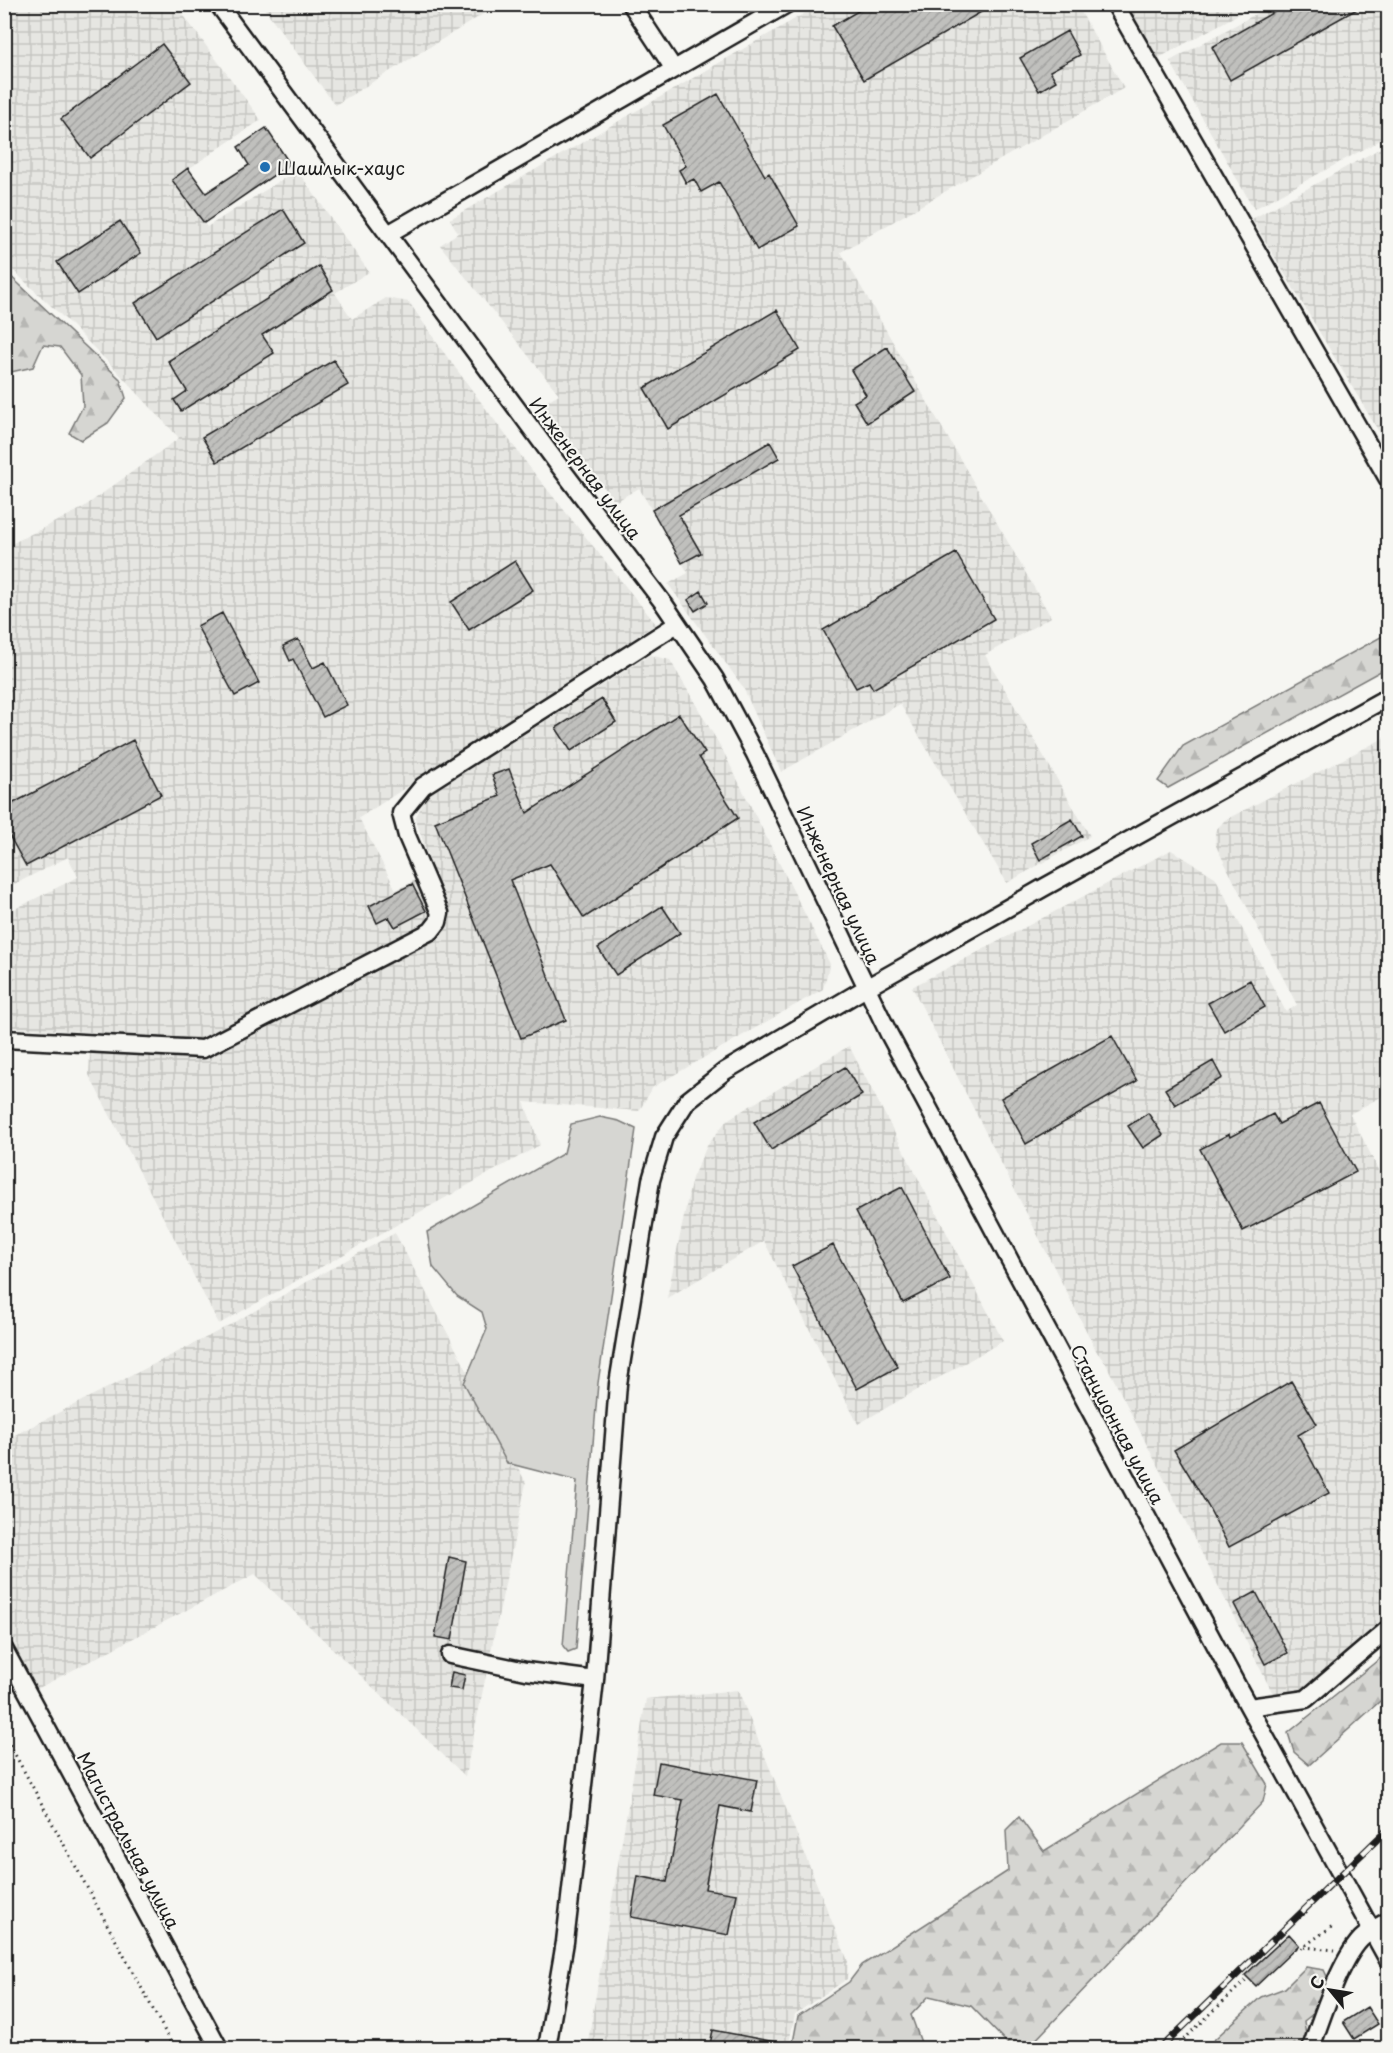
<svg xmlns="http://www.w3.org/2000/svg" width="1393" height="2053" viewBox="0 0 1393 2053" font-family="'Playpen Sans',sans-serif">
  <defs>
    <pattern id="industrial-grid" width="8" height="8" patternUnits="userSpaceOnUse" patternTransform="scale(1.5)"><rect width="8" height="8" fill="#e6e6e2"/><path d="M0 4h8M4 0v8" fill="none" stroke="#c5c5c1"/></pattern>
    <pattern id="forest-firs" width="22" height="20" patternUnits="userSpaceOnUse" patternTransform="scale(1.5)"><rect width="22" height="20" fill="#d6d6d2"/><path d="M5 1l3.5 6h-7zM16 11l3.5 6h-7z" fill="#b7b7b4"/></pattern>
    <pattern id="building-hatch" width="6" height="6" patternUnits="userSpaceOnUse" patternTransform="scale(1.5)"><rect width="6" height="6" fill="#c0c0bd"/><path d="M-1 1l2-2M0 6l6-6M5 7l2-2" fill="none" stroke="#a4a4a2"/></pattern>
  </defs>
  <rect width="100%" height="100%" fill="#f6f6f2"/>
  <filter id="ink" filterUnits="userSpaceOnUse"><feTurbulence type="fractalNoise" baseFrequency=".0167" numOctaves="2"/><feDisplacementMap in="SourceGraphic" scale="12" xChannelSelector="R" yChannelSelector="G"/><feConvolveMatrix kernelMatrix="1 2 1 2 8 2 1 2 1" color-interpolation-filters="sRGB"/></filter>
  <g filter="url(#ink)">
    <path fill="url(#industrial-grid)" d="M4,5H176L261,120L172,180L207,227L297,170L369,272L335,293L352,319L386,298L409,302L442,350L534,473L656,624L359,818L396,890L433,871L415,818L428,795L650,655L670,660L723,751L830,964L823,989L653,1087L639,1111L524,1102L540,1145L219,1324L89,1075L91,1032L5,1027V914L78,877L68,857L5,889V547L81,509L179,438L116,370L63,317L5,263Z
      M262,5H498L335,105Z
      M819,5H1077L1124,88L841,252L1051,617L985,655L1090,836L1007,883L900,704L781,772L743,687L668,584L688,573L639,488L615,502L540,405L559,394L440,245L458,233L450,219Z
      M1125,5H1255L1157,59Z
      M1272,5H1388V136L1254,209L1170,61Z
      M1388,144V447L1252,219Z
      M1388,736V1093L1350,1114L1388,1188V1621L1302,1694L1275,1698L1106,1364L1097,1352L912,987L1171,850L1215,877L1286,1012L1297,1005L1216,846L1215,831L1225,820Z
      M849,1046L1003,1341L858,1424L764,1241L667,1298L692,1178L707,1146L727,1120Z
      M395,1233L526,1483L465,1776L255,1574L35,1690L5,1632V1440L213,1334Z
      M738,1690L848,1961L847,1979L795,2014L788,2048H587L646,1699Z"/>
    <path fill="#d6d6d2" stroke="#797977" stroke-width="1.5" d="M600,1117L619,1121L636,1129L598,1383L576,1649L568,1652L563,1646L577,1481L507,1463L464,1383L487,1329L482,1312L457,1296L433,1267L427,1232L564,1153L571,1124Z"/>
    <path fill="url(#forest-firs)" stroke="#797977" stroke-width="1.5" d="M5,271L120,379L126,398L108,423L81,440L69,433L83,406L81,375L60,347L43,345L33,367L11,372L5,368Z
      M1388,633V667L1168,788L1158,781L1183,746Z
      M1388,1652V1694L1309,1765L1294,1752L1288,1733Z
      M1221,1742H1242L1267,1784L1263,1802L1028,2048H1012L971,2006L929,1996L911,2015L923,2048H792L798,2016L849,1982L862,1965L1008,1871L1006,1830L1019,1817L1044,1851Z
      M1306,1967L1324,1970L1331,1985L1318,2010L1304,2021L1307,2044L1306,2048H1284L1278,2046L1274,2048H1205L1261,1997L1285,1988Z"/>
    <path fill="url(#building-hatch)" stroke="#1c1c1c" stroke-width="1.5" d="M870,4H995L864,80L832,26Z
      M1288,4H1366L1230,80L1212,47Z
      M1067,31L1080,55L1050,71L1056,81L1039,91L1020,58Z
      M162,44L191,82L90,158L61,119Z
      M718,94L765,176L769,173L799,226L757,250L719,182L701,192L694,179L686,183L679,170L686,166L663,125Z
      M266,128L290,164L204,223L172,180L188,168L206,193L249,165L238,147Z
      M283,209L304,243L156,337L135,303Z
      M120,221L141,253L78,294L57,262Z
      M319,266L333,290L262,335L274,353L181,411L174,400L187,391L168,361Z
      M777,310L800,350L668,429L644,388Z
      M887,347L915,392L867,423L854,402L866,395L851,370Z
      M334,360L348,385L217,462L202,437Z
      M770,442L779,458L679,515L701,553L682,563L652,510Z
      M956,553L994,619L873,689L869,682L856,688L823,630Z
      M515,561L533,590L469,630L451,602Z
      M701,591L708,603L695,611L688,600Z
      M222,613L259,683L235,696L197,626Z
      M298,639L313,668L325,662L347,705L323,717L293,659L290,661L283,646Z
      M602,699L616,722L571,751L556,728Z
      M679,714L705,753L699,757L738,818L584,918L550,864L510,880L566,1020L521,1038L435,822L500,796L492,775L509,769L527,813Z
      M133,740L161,795L26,866L4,826V808Z
      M1072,819L1082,836L1040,860L1031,843Z
      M412,884L426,911L395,927L389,917L377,923L369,906Z
      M662,906L680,933L616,975L598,948Z
      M1250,980L1265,1007L1224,1031L1208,1003Z
      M1112,1036L1137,1081L1026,1144L1001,1098Z
      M1213,1061L1222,1078L1175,1105L1165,1089Z
      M845,1067L862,1095L771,1150L754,1122Z
      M1319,1103L1356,1172L1243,1231L1200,1149L1229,1134L1230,1137L1273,1114L1279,1124Z
      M1148,1113L1163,1135L1143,1148L1128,1126Z
      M902,1187L950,1279L903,1303L856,1211Z
      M833,1245L898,1367L857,1389L792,1266Z
      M1291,1381L1317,1424L1298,1435L1329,1493L1229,1547L1208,1506L1174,1450Z
      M449,1557L466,1561L452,1640L435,1637Z
      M1256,1592L1288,1653L1265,1664L1234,1604Z
      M452,1672L465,1675L462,1690L449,1688Z
      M659,1762L757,1780L751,1812L720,1806L705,1889L737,1894L729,1935L631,1917L638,1876L667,1882L683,1800L653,1795Z
      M1289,1934L1299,1945L1256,1986L1245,1975Z
      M1367,2007L1378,2024L1354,2039L1343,2022Z
      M713,2030L775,2042V2049H709Z"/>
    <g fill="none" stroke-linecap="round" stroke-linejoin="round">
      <g stroke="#1c1c1c" stroke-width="21">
        <path id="minor" d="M218,4L557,463L664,604L715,679L755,754L889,1034L1240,1691L1388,1960
          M631,4L674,69
          M1115,4L1388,479
          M388,234L787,4
          M4,1039L203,1049L431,931L438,922L440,913L407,836L401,813L423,786L677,624
          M4,1649L219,2048
          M450,1655L526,1671L595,1680
          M1249,1707L1306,1699L1388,1629
          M547,2048L565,1942L595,1680L618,1384L651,1180L664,1137L687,1101L725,1071L866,988L1043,888L1388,697
          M1311,2048C1321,2019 1340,1961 1361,1939C1369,1931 1379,1926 1388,1921"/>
      </g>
      <path stroke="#1c1c1c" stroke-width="3" stroke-dasharray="1.5 4.5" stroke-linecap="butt" d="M4,1734L174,2048
        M1304,1947L1335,1950
        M1296,1948L1299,1950L1334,1925
        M1175,2048L1248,1978"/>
      <use href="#minor" stroke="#f6f6f2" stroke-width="16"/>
      <g stroke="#1c1c1c" stroke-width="7">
        <path id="rail" d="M1161,2048L1388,1829"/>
      </g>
      <use href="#rail" stroke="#f6f6f2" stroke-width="4.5" stroke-dasharray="14" stroke-linecap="butt"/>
    </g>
  </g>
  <circle fill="#1f6fb2" stroke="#f6f6f2" stroke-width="2" cx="265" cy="167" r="6"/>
  <g text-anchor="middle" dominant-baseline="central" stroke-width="4.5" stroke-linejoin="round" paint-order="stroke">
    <g font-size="18" fill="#1c1c1c" stroke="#f6f6f2" text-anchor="start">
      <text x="277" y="167">Шашлык-хаус</text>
    </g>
    <g font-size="18" fill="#1c1c1c" stroke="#f6f6f2">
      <text transform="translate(586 468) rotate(53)">Инженерная улица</text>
      <text transform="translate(839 885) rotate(65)">Инженерная улица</text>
      <text transform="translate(1118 1424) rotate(62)">Станционная улица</text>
      <text transform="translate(129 1840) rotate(62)">Магистральная улица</text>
    </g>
  </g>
  <rect width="1393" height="2053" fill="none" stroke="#f6f6f2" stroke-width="24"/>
  <rect x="12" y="12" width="1369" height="2029" fill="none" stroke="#1c1c1c" stroke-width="2" filter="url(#ink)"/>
  <g transform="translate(1330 1990) rotate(300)" stroke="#f6f6f2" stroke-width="4.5" paint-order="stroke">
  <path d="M0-4.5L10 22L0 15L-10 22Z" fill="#1c1c1c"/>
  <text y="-9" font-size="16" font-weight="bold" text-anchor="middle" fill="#1c1c1c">С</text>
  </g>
</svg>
